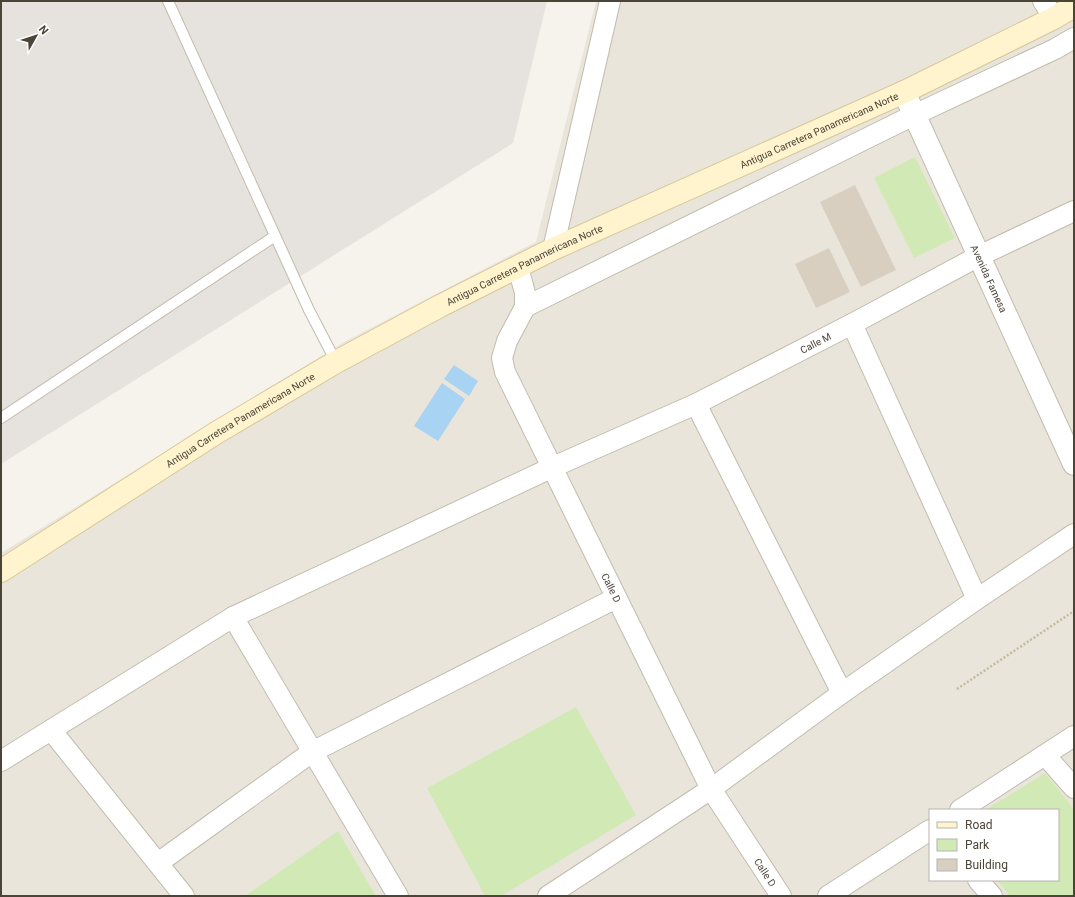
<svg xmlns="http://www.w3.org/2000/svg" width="1075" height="897" viewBox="0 0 1075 897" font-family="Roboto,sans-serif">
  <rect width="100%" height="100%" fill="#f6f3ec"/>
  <path fill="#eae5da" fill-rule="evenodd" d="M596,1H1074V896H1V553L344,342L536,242ZM930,810H1058V880H930Z"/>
  <path fill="#e6e2dd" d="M1,1H547L513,143L1,464Z"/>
  <path fill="#d1eab5" d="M915,157L955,238L914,258L874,178Z
    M576,707L636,815L501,896H485L427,788Z
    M1045,773L1074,809V896H1010L997,880H1058V810H985Z
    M338,831L376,896H245Z"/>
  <path fill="#a9d3f2" d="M454,365L478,381L469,396L444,379Z
    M442,383L465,399L438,441L414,426Z"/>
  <path fill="#d8cfc1" d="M855,185L896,270L861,287L820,202Z
    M829,248L850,292L816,308L795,264Z"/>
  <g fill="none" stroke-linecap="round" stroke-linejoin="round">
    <g stroke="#c2bbae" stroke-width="12">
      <path id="service" d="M168,1L309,310L336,362
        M1,418L275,236"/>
    </g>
    <g stroke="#c2bbae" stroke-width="22">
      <g id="minor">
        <path d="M1043,1L1054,18"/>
        <path d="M553,249L610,1"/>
        <path id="s1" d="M518,267L525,293V307L507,341L502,358L505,372L711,789L781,896"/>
        <path d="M525,307L914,115L1055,49L1074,38"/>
        <path d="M852,324L977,599"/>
        <path d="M696,404L842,693"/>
        <path d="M233,617L398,896"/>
        <path d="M51,730L184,896"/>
        <path d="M1045,755L1074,788"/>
        <path id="s2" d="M1,761L233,617L553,467L696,404L852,324L979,256L1074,211"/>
        <path d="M960,810L1074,736"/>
        <path d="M158,863L312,752L616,598"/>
        <path d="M978,880L992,896"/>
        <path d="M548,896L711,789L842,693L977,599L1074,534"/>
        <path d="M828,896L930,830"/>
      </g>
    </g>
    <g stroke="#c2bbae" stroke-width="24">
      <g id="tertiary">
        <path id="s3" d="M904,92L1074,464"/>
      </g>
    </g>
    <g stroke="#d6c89b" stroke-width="24">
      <g id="secondary">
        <path id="s4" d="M1,571L216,433L336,362L440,306L553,249L904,92L1054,18L1074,6"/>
      </g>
    </g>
    <path stroke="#c4b89f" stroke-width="2.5" stroke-dasharray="2 2" stroke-linecap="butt" d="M957,689L1074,611"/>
    <use href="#service" stroke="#fff" stroke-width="10"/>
    <use href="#minor" stroke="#fff" stroke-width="20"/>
    <use href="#tertiary" stroke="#fff" stroke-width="22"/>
    <use href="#secondary" stroke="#fff4cd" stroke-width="22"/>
  </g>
  <g text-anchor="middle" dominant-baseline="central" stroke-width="3" stroke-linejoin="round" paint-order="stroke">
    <g font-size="10" fill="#4b4439" stroke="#fff">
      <text stroke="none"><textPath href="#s4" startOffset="931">Antigua Carretera Panamericana Norte</textPath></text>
      <text stroke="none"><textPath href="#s4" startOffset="607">Antigua Carretera Panamericana Norte</textPath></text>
      <text stroke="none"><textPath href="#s3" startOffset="205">Avenida Famesa</textPath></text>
      <text stroke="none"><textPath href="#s2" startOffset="917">Calle M</textPath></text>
      <text stroke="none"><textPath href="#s4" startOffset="283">Antigua Carretera Panamericana Norte</textPath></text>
      <text stroke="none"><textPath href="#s1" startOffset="352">Calle D</textPath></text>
      <text stroke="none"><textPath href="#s1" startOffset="676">Calle D</textPath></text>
    </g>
  </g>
  <rect width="1075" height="897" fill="none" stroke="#4b4439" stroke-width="4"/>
  <rect x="929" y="809" width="130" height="72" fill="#ffffff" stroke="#b7b4b0"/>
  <rect x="937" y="822" width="20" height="6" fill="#fff4cd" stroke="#b7b4b0"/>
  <text x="965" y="829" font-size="12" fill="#4b4439">Road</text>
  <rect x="937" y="839" width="20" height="12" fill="#d1eab5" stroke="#b7b4b0"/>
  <text x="965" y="849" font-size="12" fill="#4b4439">Park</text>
  <rect x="937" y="859" width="20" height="12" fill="#d8cfc1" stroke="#b7b4b0"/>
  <text x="965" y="869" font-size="12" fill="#4b4439">Building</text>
  <g transform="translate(36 36) rotate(51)" stroke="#ffffff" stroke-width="3" paint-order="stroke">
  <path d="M0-3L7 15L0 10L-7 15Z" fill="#4b4439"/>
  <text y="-6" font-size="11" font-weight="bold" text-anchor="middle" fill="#4b4439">N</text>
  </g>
</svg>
